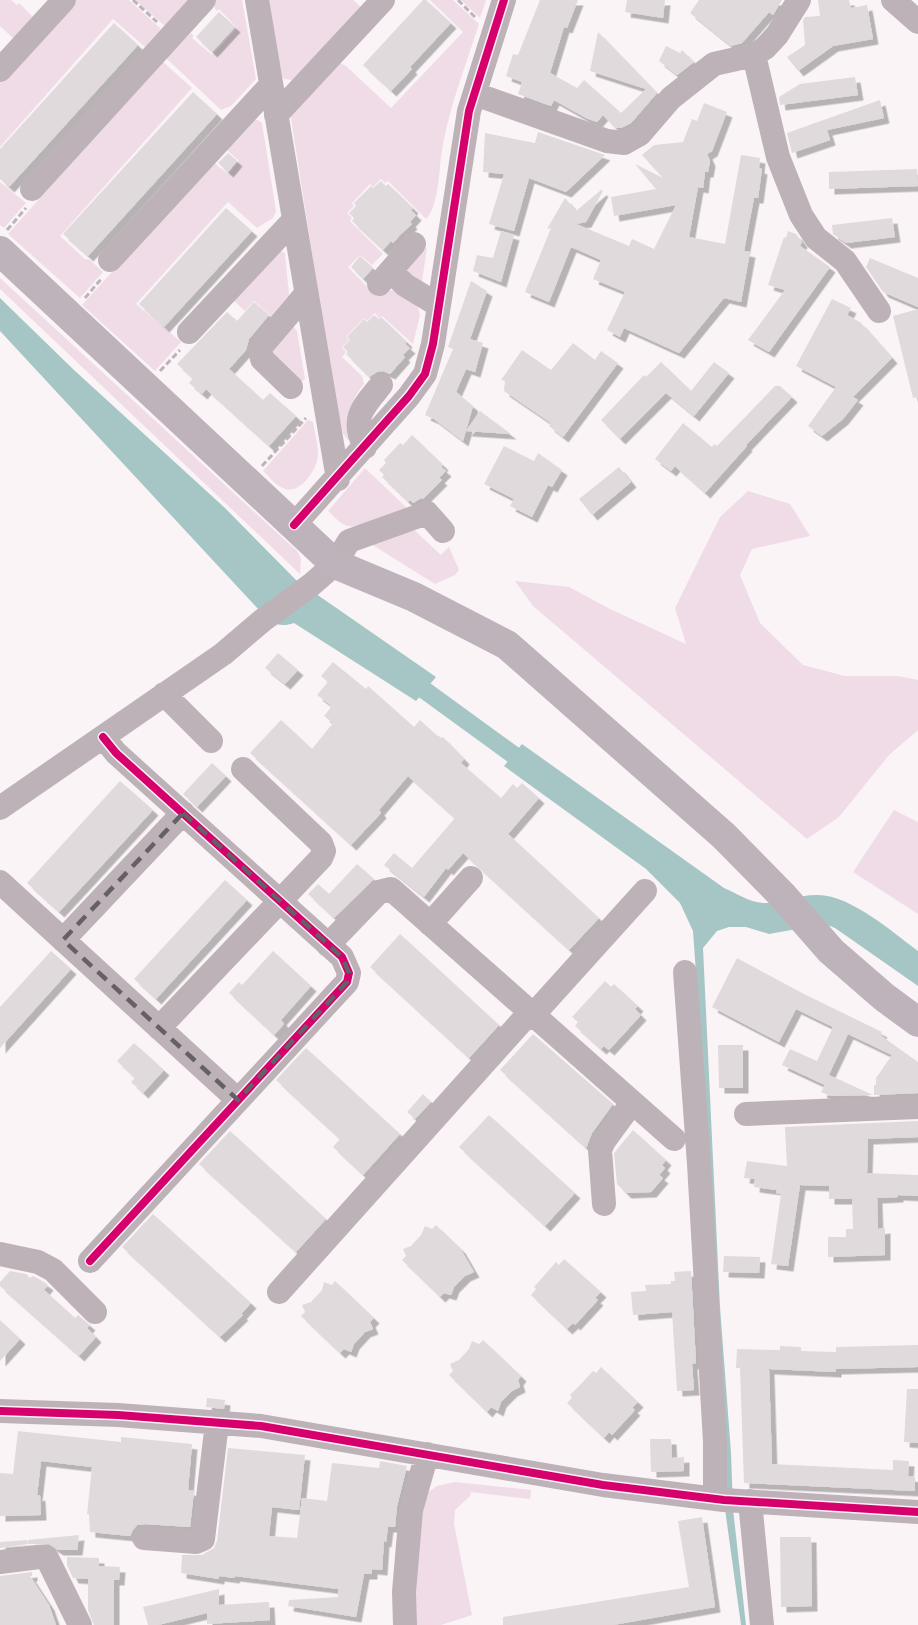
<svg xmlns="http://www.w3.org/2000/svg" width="918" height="1625" viewBox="0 0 918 1625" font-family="Mulish,sans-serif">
  <defs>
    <filter id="shadow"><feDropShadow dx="5.5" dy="5.5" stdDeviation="0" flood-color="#0004"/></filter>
  </defs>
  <rect width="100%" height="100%" fill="#faf4f7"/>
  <path fill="#f0dce7" d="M0,0H11L17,5L19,3L36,20L16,41L0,26Z
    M72,0H129L161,29L145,47L113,19L0,147V82Z
    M135,0H190L166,27Z
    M216,0H242L256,79L231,106L221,110L165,57L191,33L194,36L192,38L212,55L237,28L219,9L216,11L213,3Z
    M268,0H353L361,7L297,78L292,80L284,79L282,76Z
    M430,0H453L479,24C465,68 447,112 441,157C439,174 438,207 426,219L388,181L385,183L381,179L373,187L370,184L352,203L354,206L347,213L352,218L350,221L383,254L372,265L360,255L348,267L375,295L392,290L398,291L418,307L420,315L413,344L382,316L379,318L375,313L367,321L364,318L346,337L349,340L342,347L346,352L342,357L362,376L364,384C348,403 352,415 352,439L348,440L343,433L335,400L290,112L338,62L346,66L391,108L463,32Z
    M461,0H486L480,18Z
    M162,61L192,88L60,236L85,259L90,260L103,272L80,298L8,234Z
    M253,120H258L262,123L276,211L273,218L257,228L228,202L136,304L181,342L155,371L82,305L199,176L214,163L228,174L239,161L227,150Z
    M0,182L26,203L4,228L0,225Z
    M427,247L421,289L405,273L408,266Z
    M279,250L285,253L289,295L271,316L254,301L245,311L233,300Z
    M0,278L298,552L301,559L300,574L0,289Z
    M293,326L297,331L305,379L300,383L276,358L272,351Z
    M308,420L313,422C315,433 318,445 318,455C317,471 298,498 281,487C274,484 269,476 263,471Z
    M365,468L408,509C393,515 357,533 343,524C337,521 333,515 328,511Z
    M748,491L790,504L810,536L752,549L740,575L760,623L803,665L845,676H898L918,680V730L889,755L839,817L807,839L533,606L515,581L569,587L610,609L686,644L675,608L720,517Z
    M410,526L441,555L449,547L459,570L455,575L435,584L371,544Z
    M894,810L918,822V914L853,872Z
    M455,1482L531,1490L530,1499L471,1492L470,1496L455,1510L454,1524L472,1615L441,1625H412L423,1496L437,1486Z"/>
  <path fill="#a6c6c6" d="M0,298L74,370L225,508L296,580L436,677L416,701L294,623C276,629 272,621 259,610L0,331Z
    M522,744L724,888C736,893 749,902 763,903C781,904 800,894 818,895C852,896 891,931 918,951V986L835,928L825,924L769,934L746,927H729L717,931L703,948L720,1307L731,1453L733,1509L746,1625H741L725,1509L701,1044L693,931L680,903L646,869L504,766Z"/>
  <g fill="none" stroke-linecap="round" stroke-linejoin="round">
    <path stroke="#a6c6c6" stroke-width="18" d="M405,676L533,769"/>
  </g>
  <path fill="#e0dadd" filter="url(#shadow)" d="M423,0H426L451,23L410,67L412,69L391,91L363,65Z
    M540,0H578L567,28L564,27L550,73L577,88L584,80L621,113L646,89L590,71L598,32L657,93L631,123L621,128H615L603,115L597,122L586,118L554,100L551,106L518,94L522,82L506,76L513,54L518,55Z
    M627,0H665L663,18L625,12Z
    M699,0H782L773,15L769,12L742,43L731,46L690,13Z
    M818,0H849L851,8L867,5L873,39L833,46L798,71L787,57L805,45L803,20L805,17L820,16Z
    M219,12L235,27L212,52L196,37Z
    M114,23L138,45L9,187L0,179V149Z
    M666,46L680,53L682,50L694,62L677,75L659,61Z
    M855,77L858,95L780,105L779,97L800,84Z
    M193,92L217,114L88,256L63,234Z
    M880,100L884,118L827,130L830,140L792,153L787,133Z
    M704,103L727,112L712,151L707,154L710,161L708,172H705L703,188L698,187L689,237L725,244L741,155L760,158L759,168L762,169L758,198H754L744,251L750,252L741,302L724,298L679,353L624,328L620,337L607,330L625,292L593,279L601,260L571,247L549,302L525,292L551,228L547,229L565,198L576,211L601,190L603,191L586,222L576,224L629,246L632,239L654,249L676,205L614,216L611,197L656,189L635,164L663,178L642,155L654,145L683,142L692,119L697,121Z
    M538,132L605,155L566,192L529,178L514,231L489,224L504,174L483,172L485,133L535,143Z
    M228,153L237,161L228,172L218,163Z
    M917,169L918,186L829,189V172Z
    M381,181L386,186L388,184L413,208L411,210L416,215L410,222L412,224L401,234L393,243L391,241L383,250L352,221L354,218L349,213L356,206L354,203L371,186L373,188Z
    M226,208L252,231L164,327L139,304Z
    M892,218L895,237L846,243L833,234L832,225Z
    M501,231L514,235L501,282L473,271L477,255L493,258Z
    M788,231L796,234L802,242L800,246L830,267L769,352L748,340L785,290L768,285L784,237L786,238Z
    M360,256L373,268L363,279L351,267Z
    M870,258L918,278V307L883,292L866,267Z
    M471,281L487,291L470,339L483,343L475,372L466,369L456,392L473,406L463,441L434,419L425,415L453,349L448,347Z
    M832,299L851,308L847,315L860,322L892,358L853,397L858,400L843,419L822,436L808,426L836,387L796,366Z
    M254,302L269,315L249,339L246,350L229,369L263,400L270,393L296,416L269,446L206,389L202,394L189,383L193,378L177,364L227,312L237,321Z
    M918,309V397L913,398L893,316Z
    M374,315L379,319L381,317L407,342L405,344L410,348L403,355L405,357L390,374L383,371L377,372L369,377L346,354L348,352L343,347L350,340L347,337L364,319L367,322Z
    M573,343L595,360L601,351L618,363L563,437L549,426L551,423L504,391L505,381L501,380L522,350L551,370Z
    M661,362L691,391L714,362L729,373L694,416L666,393L620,439L601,420L644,375L646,377Z
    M775,386H780L792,397L746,445L747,446L705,493L675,466L671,471L655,459L683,423L712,447L714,444L717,446Z
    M480,411L511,434L466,431Z
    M412,435L443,465L441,467L446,471L439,478L442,480L423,499L421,498L413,503L410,500L408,502L382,477L384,475L379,470L386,463L384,460L400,443L403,445Z
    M504,446L534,461L538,453L562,470L552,487L548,485L532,517L510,506L514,499L484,484Z
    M619,467L631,482L592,515L579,499Z
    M278,653L298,670L285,684L265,668Z
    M333,662L366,689L368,686L414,727L420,720L435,734L442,738L443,737L464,759L461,763L501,798L513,784L517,788L522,783L539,798L508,834L599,918L569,950L463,853L448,870L446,868L424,897L384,865L394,853L412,868L455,818L408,776L379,810L381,813L351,845L250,753L281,720L312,749L333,723L324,716L332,706L317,695L328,682L321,676Z
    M212,763L226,776L197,807L183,794Z
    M120,781L153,810L59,912L27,883Z
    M357,864L374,879L334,918L308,894L318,884L329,894Z
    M225,880L247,900L156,999L134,979Z
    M400,934L499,1025L469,1058L370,967Z
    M51,951L71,969L0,1048V1007Z
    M273,951L311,986L281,1020L284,1024L274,1035L229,993L239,982L242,985Z
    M737,958L804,994L882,1032L880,1035L918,1062V1093L874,1095V1085H876V1078L892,1055L848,1034L825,1083L829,1075L873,1095L831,1096L821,1092L825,1085L782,1065L790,1049L817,1061L833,1027L796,1009L779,1042L712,1007Z
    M605,981L611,987L614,984L638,1006L635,1009L641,1015L609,1050L604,1046L601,1049L575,1026L578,1022L572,1017Z
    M533,1034L613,1104L592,1133L586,1148L500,1070Z
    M134,1043L164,1070L143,1093L131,1082L135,1078L117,1061Z
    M718,1045H743V1088H719Z
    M306,1048L400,1134L363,1175L333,1147L340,1139L276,1080Z
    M423,1094L431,1102L415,1119L407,1112Z
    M489,1115L575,1193L545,1226L459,1147Z
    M918,1121V1137L868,1139L867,1173L918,1175V1196L898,1195V1197L877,1198L878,1229L885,1228V1255L828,1257V1237H846V1229H853L852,1199H829V1186L800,1185L788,1266L771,1264L781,1194L776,1193L777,1190L754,1187L755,1179L744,1178L747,1161L787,1166L785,1127Z
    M633,1130L666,1160L662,1165L665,1168L659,1175L663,1178L651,1192L626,1193L617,1184L614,1153Z
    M230,1131L326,1219L296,1252L199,1164Z
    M153,1214L251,1303L241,1314L243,1315L220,1337L122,1247Z
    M436,1225L460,1248L474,1272L465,1276L454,1287L451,1295L444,1293L440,1297L402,1260L406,1256L403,1249L411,1246L421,1235L425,1226L432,1229Z
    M724,1256L760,1257L759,1273L723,1272Z
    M564,1259L601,1292L595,1298L598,1300L575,1325L573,1323L567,1329L531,1295L536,1289L534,1287L556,1262L559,1265Z
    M10,1271L26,1274L30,1278L33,1276L44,1282L48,1285L44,1290L75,1318L78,1315L90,1325L87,1328L96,1337L79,1356L0,1286V1282Z
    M691,1271L696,1363L692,1364L694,1390L677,1391L672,1312L633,1315L631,1292L646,1291L645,1285L671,1284V1281H675L674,1272Z
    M335,1281L374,1318L370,1322L373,1329L365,1332L354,1344L351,1352L344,1349L340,1353L301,1316L305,1312L302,1305L311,1302L322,1290L324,1282L332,1285Z
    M0,1320L20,1339L0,1361Z
    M483,1340L521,1376L518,1380L520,1387L512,1391L501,1402L498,1411L491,1407L487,1412L449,1375L453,1371L450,1364L459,1360L469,1349L472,1341L479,1344Z
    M918,1345V1367L836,1369V1372L769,1369L772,1464L893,1470V1460L909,1461L908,1476L915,1477V1491L744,1483L740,1368H736L737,1349L780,1350V1346L801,1347V1351L836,1352V1347Z
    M601,1367L638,1402L632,1408L635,1410L612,1435L609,1432L604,1438L567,1403L572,1398L570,1395L580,1385L593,1371L596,1373Z
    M907,1389H918V1443L904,1442Z
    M207,1398L225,1400L224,1409L206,1407Z
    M18,1431L121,1442V1437L192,1444L188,1490L194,1491L190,1527L145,1524L137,1525L133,1530L130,1536L90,1532L89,1514H87L92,1467L41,1461L37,1496L40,1495L41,1515L0,1516V1473L13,1474Z
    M650,1439H671L672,1458L684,1457V1471L651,1472Z
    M228,1448L305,1455L299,1510L272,1507L269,1536L297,1538L302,1498L327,1501L332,1463L379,1468L380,1461L407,1466L397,1506L395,1527H388L386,1542L384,1541L382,1570L372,1569V1574H364L356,1617L288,1606L289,1600L338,1597V1589L235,1576L234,1578L219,1576V1579L181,1573L182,1555H202L214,1548L217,1541Z
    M702,1517L715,1607L613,1625H503V1617L689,1587L678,1521Z
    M79,1535L77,1550H58L49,1544H28V1540Z
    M780,1537H811L812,1606L781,1607Z
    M27,1540L28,1544L0,1548V1542Z
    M67,1557L99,1558V1566L120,1567L119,1580H114V1625H94L88,1610V1579L73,1578L67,1565Z
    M32,1572V1576H30L49,1605L56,1625H0V1576Z
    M219,1589V1605L269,1602L270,1620L207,1624V1613L158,1625H148L143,1607Z"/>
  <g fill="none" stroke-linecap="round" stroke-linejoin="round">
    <path stroke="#bdb4b9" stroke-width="3" stroke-dasharray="6 3" stroke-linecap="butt" d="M133,0L157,22
      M458,0L477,19
      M7,230L26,208
      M85,298L102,278
      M160,371L180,350
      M262,466L306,418"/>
    <path stroke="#bdb2b8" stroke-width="24" d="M257,0L338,479
      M893,0L918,22
      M754,55L778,157L801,215L816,238L845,261L879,311
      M0,70L64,0
      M475,94L607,141L624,143L640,134L671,98L714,64L754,55L765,48L777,35L799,0
      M276,115L383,0
      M32,189L204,0
      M110,260L271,85
      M391,271L405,285L438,305
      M379,284L414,244
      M189,332L294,220
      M291,387L262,359L260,348L306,294
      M365,447C350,419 363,407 381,385
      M294,525L409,396L425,374L433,344L469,111L504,0
      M164,694L211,741
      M0,808L223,654L263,620L311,585L335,564L349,541L427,513L443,531
      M0,882L238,1100
      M430,924L471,878
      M63,940L183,813
      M328,945L379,892L391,889L674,1139
      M685,972L699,1164L715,1442V1499
      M159,1028L321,858L324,851L321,843L243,769
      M746,1114L918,1107
      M604,1204L600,1150L604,1141L632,1103
      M0,1254L38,1262L53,1270L95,1312
      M90,1261L347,982L349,973L342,957L116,753L103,737
      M279,1292L522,1021L533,1015L645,891
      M0,1411L118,1415L261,1426L603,1485L724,1500L918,1512
      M750,1501L762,1625
      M144,1538L196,1542L203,1539L217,1423
      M0,1562L39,1557L47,1558L80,1625
      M405,1625L404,1592L411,1510L427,1454"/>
    <path stroke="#beb3bb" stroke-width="30" d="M0,251L335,564L414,597L507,645L724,836L782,895L831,951L884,997L918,1022"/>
    <g stroke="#fef0f8" stroke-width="11">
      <path id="cycleway" d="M294,525L409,396L425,374L433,344L469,111L504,0
        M90,1261L347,982L349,973L342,957L116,753L103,737
        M0,1411L118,1415L261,1426L603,1485L724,1500L918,1512"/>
    </g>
    <use href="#cycleway" stroke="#d6006c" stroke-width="8"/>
  </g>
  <path fill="none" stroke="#656063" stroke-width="4.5" stroke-dasharray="12 8" stroke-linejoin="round" d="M183,813L342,957L349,973L347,982L238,1100L63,940Z"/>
</svg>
